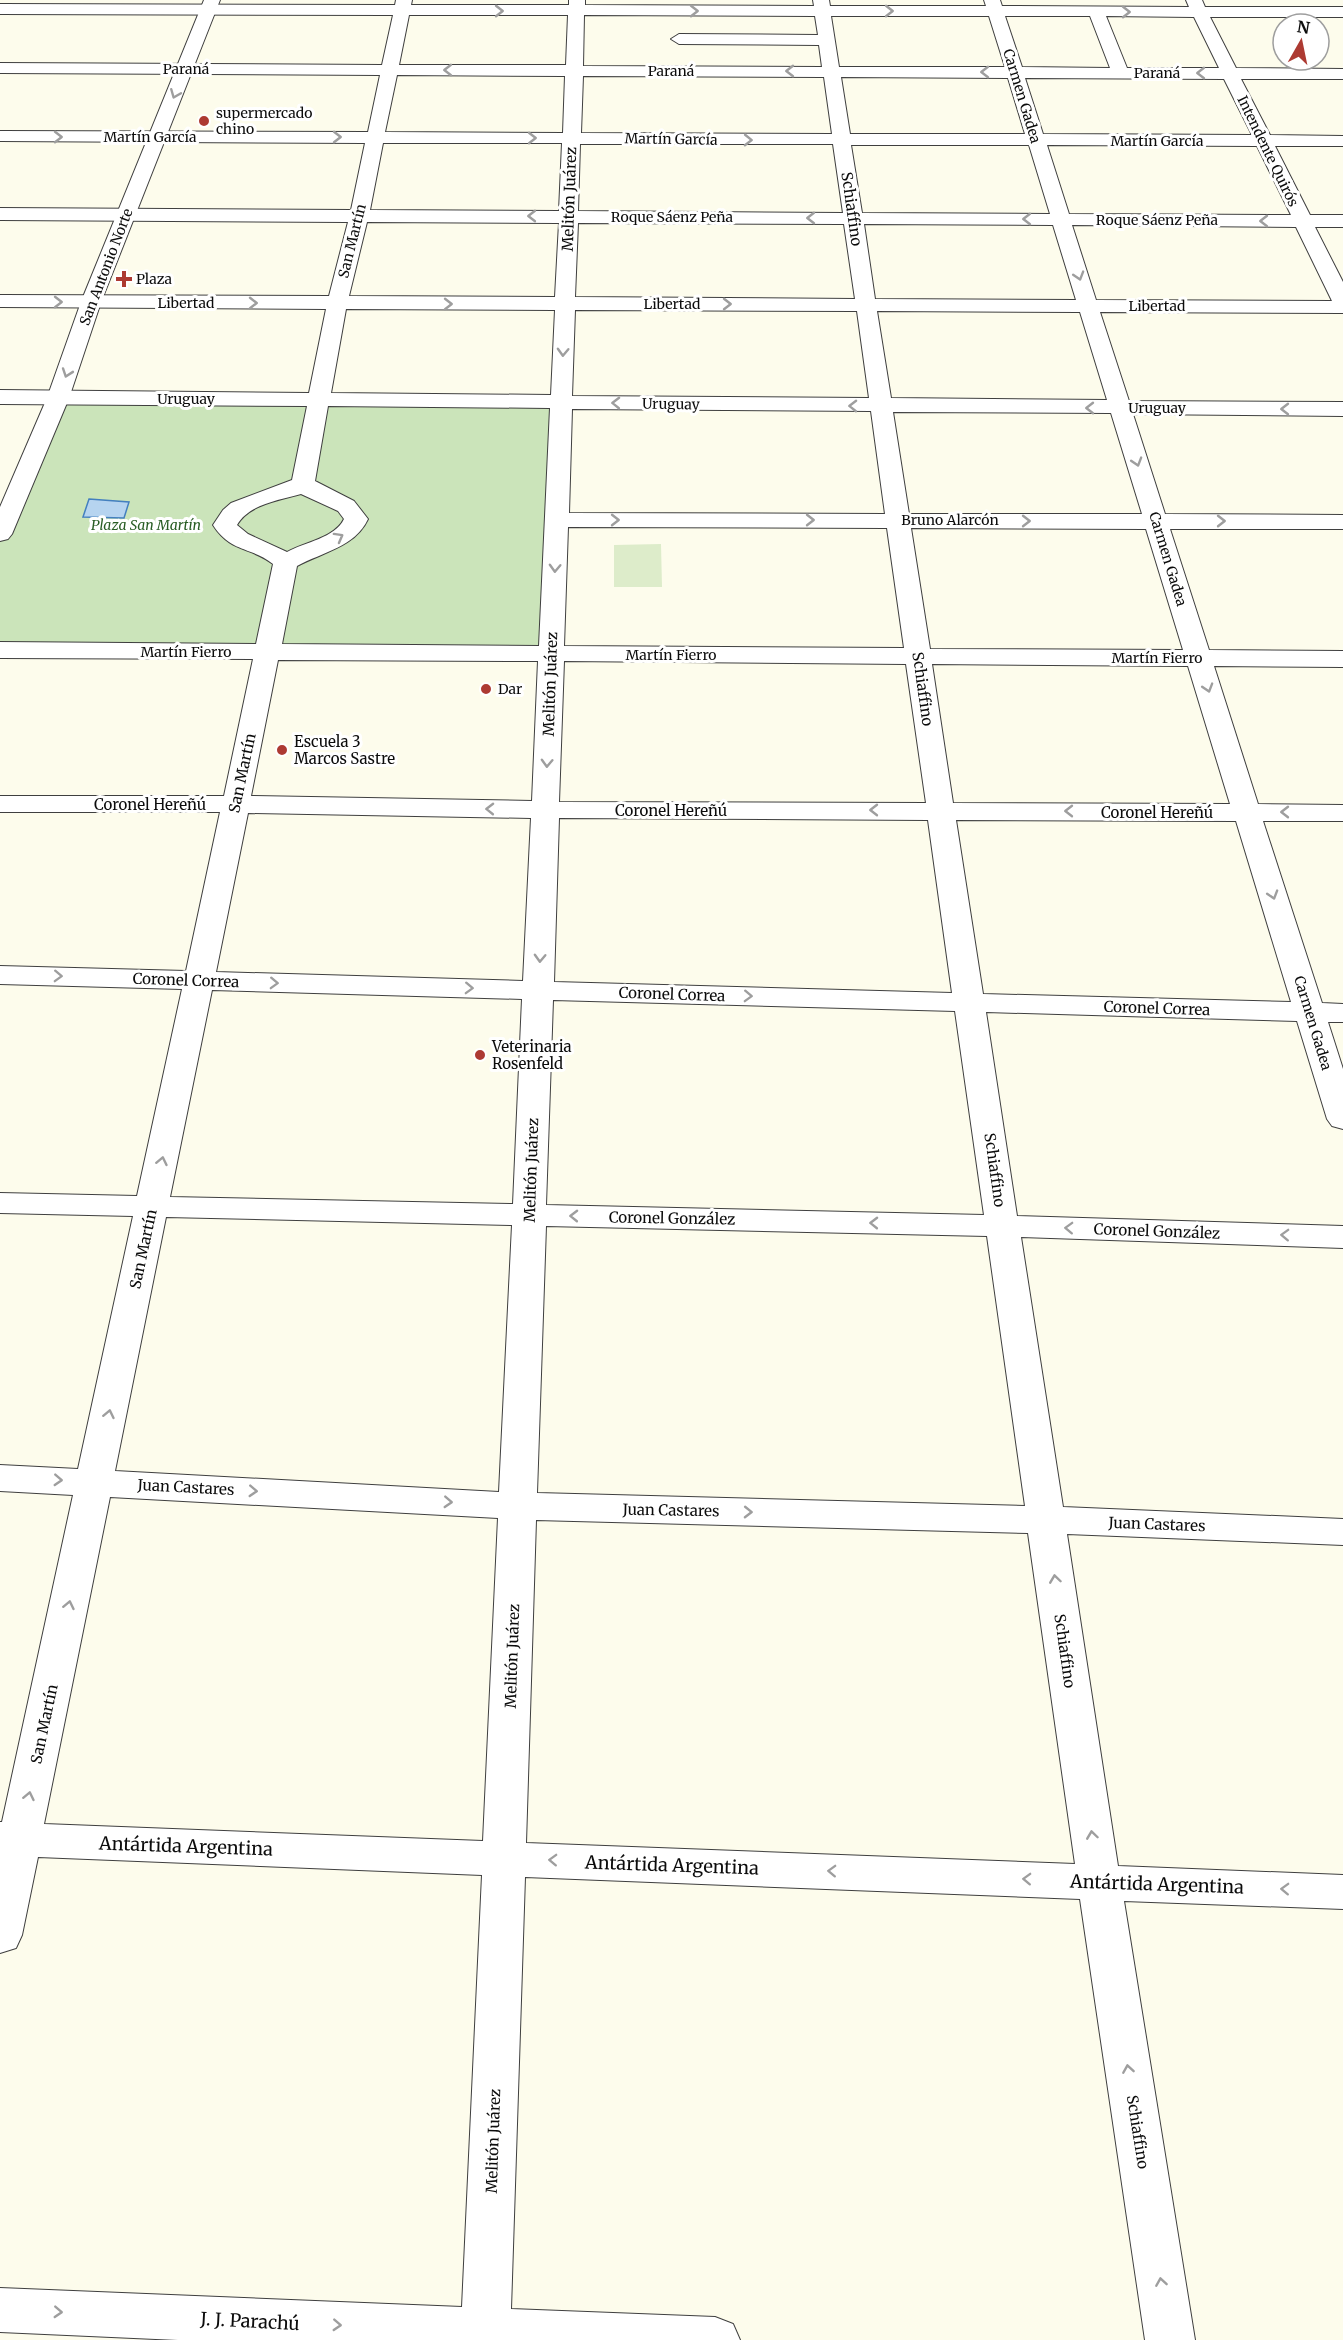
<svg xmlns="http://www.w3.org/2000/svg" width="1343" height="2340" viewBox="0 0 1343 2340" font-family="Merriweather,serif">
  <rect width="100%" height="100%" fill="#fdfcec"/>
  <path fill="#cbe4ba" d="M58,398L561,403L551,654L0,650V534Z"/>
  <path fill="#ddecca" d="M661,544L662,587H614V545Z"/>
  <path fill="#b6d4f0" stroke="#4480bf" stroke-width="1.5" d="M89,499L129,502L124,518L83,517Z"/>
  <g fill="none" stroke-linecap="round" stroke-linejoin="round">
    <g stroke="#3f3f3f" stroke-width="2">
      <path id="minor" d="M396,0H412L411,5H569V0H585V5L814,6L813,0H829L830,6H986L984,0H1000L1002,6L1189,7L1186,0H1202L1205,7H1343V17H1210L1236,68L1343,69V79H1241L1270,135L1343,136V146H1275L1310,215H1343V227H1315L1343,282V313L1100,312L1129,401L1343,402V416L1133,414L1165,514L1343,515V529H1170L1209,650L1343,651V667L1214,666L1258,804L1343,805V821H1263L1322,1003L1343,1004V1022H1328L1343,1069V1129L1332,1126L1327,1119L1297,1021L986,1012L1017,1216L1343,1226V1248L1021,1237L1063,1507L1343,1519V1545L1067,1534L1118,1866L1343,1875V1909L1124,1901L1195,2340H1145L1080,1899L525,1877L511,2309L715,2317L733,2324L740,2340H178L0,2332V2288L462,2307L482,1875L38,1857L22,1935L16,1948L0,1953V1822H2L73,1495L0,1491V1465L78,1469L133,1216L0,1213V1193L137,1196L182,989L0,984V966L186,971L220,812H0V796H224L253,659L0,658V642L256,644L273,564C250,546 231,553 213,525L223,510L231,503L292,480L307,406L0,404V390L309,393L326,309L0,307V295L329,296L348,222L0,220V208L351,210L365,143L0,141V131L368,132L380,75L0,73V63L382,65L393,15L0,14V4L395,5ZM409,15H568L566,65H399ZM584,15L815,16L818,35L679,34L671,39L679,44L819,45L822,67L583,66ZM831,16H989L1005,67H839ZM1005,16H1090L1110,68L1022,67ZM1106,16L1194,17L1219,68H1127ZM397,75L565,76L563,133L385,132ZM583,76L824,77L832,134L581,133ZM841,77L1008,78L1025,134H850ZM1025,78L1224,79L1252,135L1043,134ZM383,143H562L559,211L370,210ZM580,144H833L843,213L578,211ZM851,145H1029L1050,214L862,213ZM1047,145L1257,146L1291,215L1069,214ZM367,222L559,223L555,297L349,296ZM578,223L844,224L855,299L575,297ZM864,224L1053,225L1076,300L875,299ZM1072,225L1296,227L1332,301L1096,300ZM346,309L555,310L551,395L331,393ZM575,310L857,311L869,398L572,396ZM877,311L1080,312L1107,400L891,398ZM328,406L550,408L539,646L282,644L297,566C323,552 355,547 368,519L354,501L315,481ZM572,409L871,411L885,514L569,513ZM893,412L1111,413L1142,514H909ZM301,494L338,511L344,519C335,538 305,542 287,552L248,534L237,525C249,504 280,500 301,494ZM568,527L887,528L904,648L564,646ZM911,528L1146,529L1183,650L930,649ZM278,660L538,661L532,801L251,796ZM564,661L906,664L926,803L559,802ZM932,664L1188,666L1230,804L953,803ZM248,813L531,818L523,981L216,972ZM559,818L928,820L952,993L554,982ZM956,820L1236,821L1291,1002L983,994ZM212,990L522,999L513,1204L170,1197ZM553,1000L955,1011L984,1215L546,1205ZM166,1217L512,1225L499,1492L115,1471ZM546,1226L987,1236L1025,1506L537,1493ZM110,1497L498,1518L483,1841L44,1824ZM536,1520L1028,1533L1075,1864L526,1843Z"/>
    </g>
    <g stroke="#3f3f3f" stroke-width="2">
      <path id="tertiary" d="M204,0H220L101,302L69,398L12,534L8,539L0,541V507L47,398L81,302Z"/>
    </g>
    <use href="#minor" fill="#fff" fill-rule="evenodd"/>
    <use href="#tertiary" fill="#fff" fill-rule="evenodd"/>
  </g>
  <defs><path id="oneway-chevron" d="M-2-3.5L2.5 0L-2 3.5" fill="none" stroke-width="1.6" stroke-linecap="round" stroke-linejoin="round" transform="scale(1.5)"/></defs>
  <g stroke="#9e9e9e">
    <use href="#oneway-chevron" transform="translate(499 11)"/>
    <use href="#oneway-chevron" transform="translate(694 11)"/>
    <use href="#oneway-chevron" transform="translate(889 11)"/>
    <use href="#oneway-chevron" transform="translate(1126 12)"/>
    <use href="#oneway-chevron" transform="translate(448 70) rotate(-180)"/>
    <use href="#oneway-chevron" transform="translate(790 71) rotate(-180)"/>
    <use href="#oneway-chevron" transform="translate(985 72) rotate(-180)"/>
    <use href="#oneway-chevron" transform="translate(1201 73) rotate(-180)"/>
    <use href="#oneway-chevron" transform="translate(175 94) rotate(112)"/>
    <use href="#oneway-chevron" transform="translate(58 137)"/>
    <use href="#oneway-chevron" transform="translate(337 137)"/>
    <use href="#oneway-chevron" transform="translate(532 138)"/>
    <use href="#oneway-chevron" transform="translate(748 140) rotate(1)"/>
    <use href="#oneway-chevron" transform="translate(532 216) rotate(-180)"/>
    <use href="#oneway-chevron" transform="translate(811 218) rotate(-180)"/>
    <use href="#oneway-chevron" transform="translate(1027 219) rotate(-180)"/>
    <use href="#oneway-chevron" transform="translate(1264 221) rotate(-180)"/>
    <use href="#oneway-chevron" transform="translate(1079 276) rotate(73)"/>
    <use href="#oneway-chevron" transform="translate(58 302)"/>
    <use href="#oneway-chevron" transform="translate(253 303)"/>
    <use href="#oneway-chevron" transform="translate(448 304)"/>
    <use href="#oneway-chevron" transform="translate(727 304)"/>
    <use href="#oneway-chevron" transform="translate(563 352) rotate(92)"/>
    <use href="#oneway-chevron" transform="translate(67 373) rotate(109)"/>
    <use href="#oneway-chevron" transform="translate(616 403) rotate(-179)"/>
    <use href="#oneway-chevron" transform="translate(853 406) rotate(-179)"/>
    <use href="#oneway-chevron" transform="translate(1090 408) rotate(-180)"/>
    <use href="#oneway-chevron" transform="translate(1285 409) rotate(-180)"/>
    <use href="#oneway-chevron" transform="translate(1137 462) rotate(73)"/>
    <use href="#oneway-chevron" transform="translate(615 520)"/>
    <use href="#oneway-chevron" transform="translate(810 520)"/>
    <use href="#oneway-chevron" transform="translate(1026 521)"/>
    <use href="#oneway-chevron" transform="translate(1221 521)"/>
    <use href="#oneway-chevron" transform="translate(339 537) rotate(-29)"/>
    <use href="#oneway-chevron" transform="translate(555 568) rotate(92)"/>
    <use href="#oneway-chevron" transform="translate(1208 688) rotate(73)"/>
    <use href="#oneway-chevron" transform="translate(547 763) rotate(92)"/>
    <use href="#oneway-chevron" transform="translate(490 809) rotate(-179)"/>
    <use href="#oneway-chevron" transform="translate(874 810) rotate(-180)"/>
    <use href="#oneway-chevron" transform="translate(1069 811) rotate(-180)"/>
    <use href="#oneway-chevron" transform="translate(1285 812) rotate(-180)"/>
    <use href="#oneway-chevron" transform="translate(1273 895) rotate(73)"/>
    <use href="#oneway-chevron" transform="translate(540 958) rotate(92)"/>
    <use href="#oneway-chevron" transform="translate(58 976) rotate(2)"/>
    <use href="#oneway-chevron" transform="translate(274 983) rotate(2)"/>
    <use href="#oneway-chevron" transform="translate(469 988) rotate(2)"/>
    <use href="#oneway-chevron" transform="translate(748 996) rotate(2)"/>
    <use href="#oneway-chevron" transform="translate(162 1161) rotate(-78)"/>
    <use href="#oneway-chevron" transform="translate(574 1216) rotate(-179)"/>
    <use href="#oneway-chevron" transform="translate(874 1223) rotate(-179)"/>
    <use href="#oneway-chevron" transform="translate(1069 1228) rotate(-178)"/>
    <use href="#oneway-chevron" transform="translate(1285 1235) rotate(-178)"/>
    <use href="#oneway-chevron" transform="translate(109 1414) rotate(-78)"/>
    <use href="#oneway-chevron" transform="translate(58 1480) rotate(3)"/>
    <use href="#oneway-chevron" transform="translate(253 1491) rotate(3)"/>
    <use href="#oneway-chevron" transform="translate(448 1502) rotate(3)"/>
    <use href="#oneway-chevron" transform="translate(748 1512) rotate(1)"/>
    <use href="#oneway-chevron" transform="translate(1055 1579) rotate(-98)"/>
    <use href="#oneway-chevron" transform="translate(69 1605) rotate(-78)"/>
    <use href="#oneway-chevron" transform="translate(29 1796) rotate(-78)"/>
    <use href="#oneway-chevron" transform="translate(1092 1835) rotate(-98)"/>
    <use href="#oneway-chevron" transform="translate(553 1860) rotate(-178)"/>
    <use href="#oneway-chevron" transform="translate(832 1871) rotate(-178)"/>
    <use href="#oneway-chevron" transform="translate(1027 1879) rotate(-178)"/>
    <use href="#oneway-chevron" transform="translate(1285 1889) rotate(-178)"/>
    <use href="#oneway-chevron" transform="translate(1128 2069) rotate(-99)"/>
    <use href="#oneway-chevron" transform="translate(1161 2282) rotate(-99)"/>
    <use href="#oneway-chevron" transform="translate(58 2312) rotate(3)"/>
    <use href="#oneway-chevron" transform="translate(337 2325) rotate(3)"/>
  </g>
  <g fill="#ad3a32" stroke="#fff" stroke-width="2">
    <circle cx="204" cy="121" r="6"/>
    <path d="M121 270h6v6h6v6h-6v6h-6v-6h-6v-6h6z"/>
    <circle cx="486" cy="689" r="6"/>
    <circle cx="282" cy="750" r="6"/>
    <circle cx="480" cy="1055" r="6"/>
  </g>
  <g text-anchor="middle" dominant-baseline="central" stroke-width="6" stroke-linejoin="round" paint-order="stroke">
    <g font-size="14" fill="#0c0c0c" stroke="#fff">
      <text x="186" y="69">Paraná</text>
      <text x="671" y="71">Paraná</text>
      <text x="1157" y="73">Paraná</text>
      <text transform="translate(1022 96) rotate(73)">Carmen Gadea</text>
      <text x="150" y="137">Martín García</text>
      <text transform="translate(671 139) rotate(1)">Martín García</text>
      <text x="1157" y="141">Martín García</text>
      <text transform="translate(1268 151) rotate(64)">Intendente Quirós</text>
      <text x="672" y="217">Roque Sáenz Peña</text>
      <text x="1157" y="220">Roque Sáenz Peña</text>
      <text transform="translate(352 241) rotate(-76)">San Martín</text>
      <text transform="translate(106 267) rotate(-69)">San Antonio Norte</text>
      <text x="186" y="303">Libertad</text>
      <text x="672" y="304">Libertad</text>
      <text x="1157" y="306">Libertad</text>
      <text x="186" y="399">Uruguay</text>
      <text transform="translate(671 404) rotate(1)">Uruguay</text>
      <text x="1157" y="408">Uruguay</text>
      <text x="950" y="520">Bruno Alarcón</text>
      <text transform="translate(1168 559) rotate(73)">Carmen Gadea</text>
      <text x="186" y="652">Martín Fierro</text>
      <text x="671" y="655">Martín Fierro</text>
      <text x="1157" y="658">Martín Fierro</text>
      <text transform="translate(1313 1023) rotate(73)">Carmen Gadea</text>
    </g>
    <g font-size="14" fill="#0c0c0c" stroke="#fff" text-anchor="start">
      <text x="216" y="113">supermercado<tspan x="216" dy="16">chino</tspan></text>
      <text x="136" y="279">Plaza</text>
      <text x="498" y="689">Dar</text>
    </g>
    <g font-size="14" font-style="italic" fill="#285c23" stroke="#fff">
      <text x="146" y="525">Plaza San Martín</text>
    </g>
    <g font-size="15" fill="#0c0c0c" stroke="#fff">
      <text transform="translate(569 199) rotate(-88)">Melitón Juárez</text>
      <text transform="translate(852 209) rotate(82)">Schiaffino</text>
      <text transform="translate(550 684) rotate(-88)">Melitón Juárez</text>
      <text transform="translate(923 689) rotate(82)">Schiaffino</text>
      <text transform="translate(242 773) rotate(-78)">San Martín</text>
      <text x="150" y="804">Coronel Hereñú</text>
      <text x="671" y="810">Coronel Hereñú</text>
      <text x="1157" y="812">Coronel Hereñú</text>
      <text transform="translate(186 980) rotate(2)">Coronel Correa</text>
      <text transform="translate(672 994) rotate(2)">Coronel Correa</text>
      <text transform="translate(1157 1008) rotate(2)">Coronel Correa</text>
      <text transform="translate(531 1170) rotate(-88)">Melitón Juárez</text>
      <text transform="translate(995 1170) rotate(82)">Schiaffino</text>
      <text transform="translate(672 1218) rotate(1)">Coronel González</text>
      <text transform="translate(1157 1231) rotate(2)">Coronel González</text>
      <text transform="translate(143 1249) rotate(-78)">San Martín</text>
      <text transform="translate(186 1487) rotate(3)">Juan Castares</text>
      <text transform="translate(671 1510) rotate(1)">Juan Castares</text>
      <text transform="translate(1157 1524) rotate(2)">Juan Castares</text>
      <text transform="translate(1065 1651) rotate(82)">Schiaffino</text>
      <text transform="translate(512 1656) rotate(-88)">Melitón Juárez</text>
      <text transform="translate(44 1724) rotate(-78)">San Martín</text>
      <text transform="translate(1138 2132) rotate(81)">Schiaffino</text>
      <text transform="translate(493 2141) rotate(-88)">Melitón Juárez</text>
    </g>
    <g font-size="15" fill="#0c0c0c" stroke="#fff" text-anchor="start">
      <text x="294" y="741">Escuela 3<tspan x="294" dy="17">Marcos Sastre</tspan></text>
      <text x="492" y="1046">Veterinaria<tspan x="492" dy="17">Rosenfeld</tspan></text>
    </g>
    <g font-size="18" fill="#0c0c0c" stroke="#fff">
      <text transform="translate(186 1846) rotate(2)">Antártida Argentina</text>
      <text transform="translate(672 1865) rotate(2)">Antártida Argentina</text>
      <text transform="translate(1157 1884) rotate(2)">Antártida Argentina</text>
      <text transform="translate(250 2321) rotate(3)">J. J. Parachú</text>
    </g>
  </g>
  <g transform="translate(1301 42) rotate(9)"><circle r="28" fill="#ffffff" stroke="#9e9e9e" stroke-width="1.5"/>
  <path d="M0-4.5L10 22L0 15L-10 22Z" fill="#ad3a32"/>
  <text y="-9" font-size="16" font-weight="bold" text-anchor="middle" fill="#0c0c0c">N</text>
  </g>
</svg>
